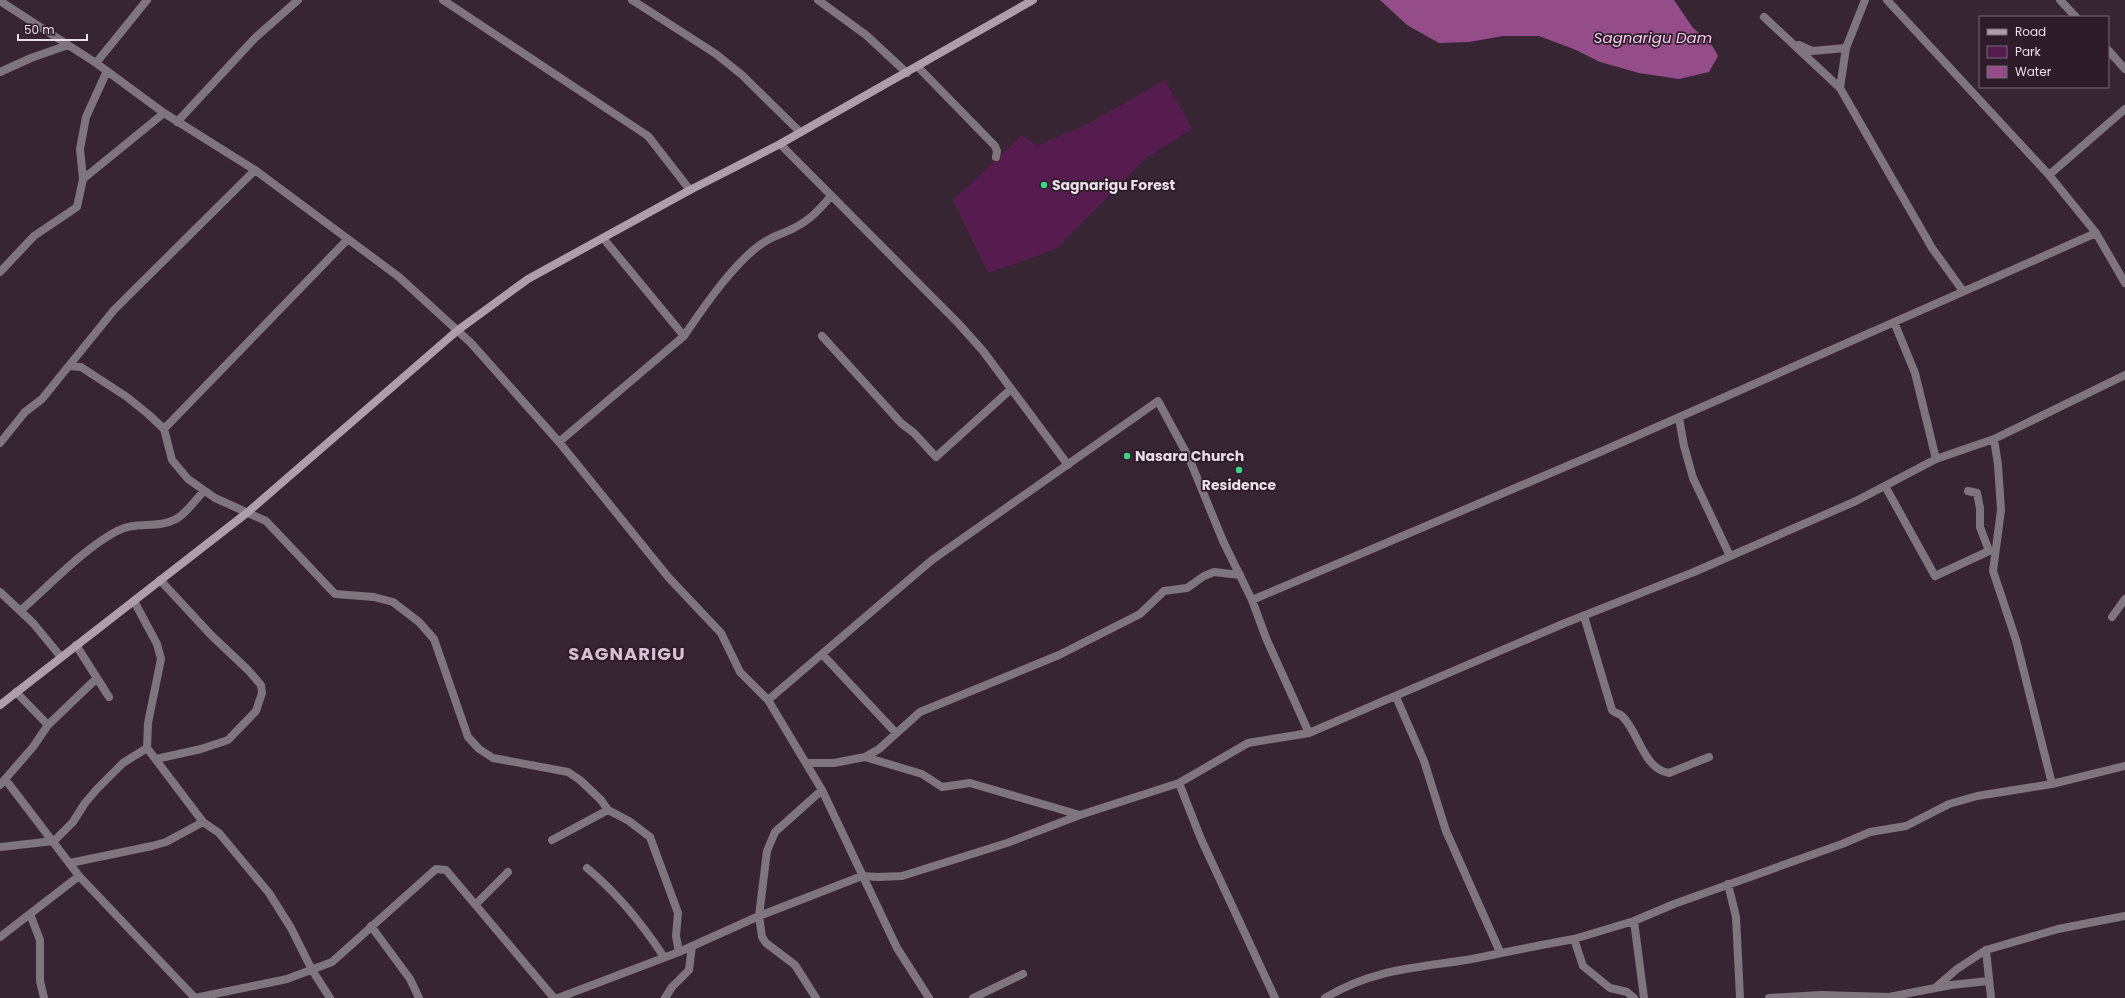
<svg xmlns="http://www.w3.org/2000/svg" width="2125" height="998" viewBox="0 0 2125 998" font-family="Poppins,sans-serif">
  <rect width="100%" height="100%" fill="#382534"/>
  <path fill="#571c4f" d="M1165,80L1192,129L1146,158L1056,249L988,273L953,200L1022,135L1037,146L1089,123Z"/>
  <path fill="#954d8a" d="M1380,0H1674L1693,28L1710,42L1718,56L1709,72L1679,79L1639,73L1600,62L1576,50L1539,36H1503L1469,42L1439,43L1407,25Z"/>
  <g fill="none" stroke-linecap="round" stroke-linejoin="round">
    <path stroke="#7f757d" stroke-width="8" d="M443,0L648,136L690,190
      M632,0L716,54L742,75L800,132
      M818,0L866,35L907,73
      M1887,0L2049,175L2096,233L2125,283
      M2060,0L2076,17
      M0,1L96,63L164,113L255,170L399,277L471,343L559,442L669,578L721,633L740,672L768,700L822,790L897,948L929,998
      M1764,17L1840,88L1932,248L1963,291
      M1799,45L1812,51L1846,48L1865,0
      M2108,50L2125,69
      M96,63L147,0
      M918,67L995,146L997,151L996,157
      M0,72L31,58L68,45
      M1840,88L1846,48
      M177,122L255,38L298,0
      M780,144L958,323L983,351L1068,465
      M2049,175L2125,109
      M83,179L164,113
      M603,238L684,336
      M0,272L34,236L77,207L83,179L80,149L86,117L107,71
      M1894,322L1915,373L1936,459
      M822,336L901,423L914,433L936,457L1011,389
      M69,366L81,367L127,397L148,414L164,429L172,460L188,479L215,498L266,521L335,594L374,597L393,602L419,622L434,639L468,737L479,749L493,758L568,772L580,780L601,800L608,810L629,821L650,837L678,913L676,936L679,952
      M1679,418L1684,446L1693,478L1730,556
      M164,429L347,240
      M1994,439L1998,465L2001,510L1993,571L2016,640L2052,784
      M559,442L684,336C703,308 737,258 766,241C775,235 785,233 794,228C810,220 820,209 831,196
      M0,443L25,412L42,399L114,310L255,170
      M1885,486L1935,576L1989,551L1980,527V508L1977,493L1968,491
      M0,592L33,623L61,657
      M1252,600L1600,452L2096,233
      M20,611C49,586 83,549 117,531C135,521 158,529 176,519C187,513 195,500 204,491
      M1584,616L1612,710C1615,714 1619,713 1622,716C1639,732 1643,769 1669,773L1709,757
      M2112,617L2125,599
      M76,645L109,697
      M822,654L896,733
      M16,692L48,725L97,678
      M1396,697L1424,761L1446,831L1500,952
      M768,700L932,560L1158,401L1189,458L1223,541L1252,600L1266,638L1309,733
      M147,748L203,822L219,833L269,893L291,928L312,970L330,998
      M865,757L922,774L942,787L970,783L1080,815
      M156,759L201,749L228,740L256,711L262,693L261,685L248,670L211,635L160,580
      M807,763H834L865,757L879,749L920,712L1059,655L1140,614L1164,591L1187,588L1204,576L1214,572L1240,575
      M5,779L79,876L195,998
      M1179,783L1201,839L1275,998
      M0,785L33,747L48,725
      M552,840L608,810
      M0,847L54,841L73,822L85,803L97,789L123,763L147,748L148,723L161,659L157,644L134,601
      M70,863L152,846L166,842L203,822
      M587,868C617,893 643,925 664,957
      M1728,884L1736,917L1740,998
      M476,904L508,872
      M30,914L40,940V981L44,998
      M1634,921L1644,998
      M371,926L410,979L419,998
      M0,937L79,876
      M1574,939L1634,921L1674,904L1842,844L1870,832L1906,826L1949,804L1977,796L2052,784L2125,766
      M1986,950L1991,998
      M1935,988L1957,969L1986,950L2058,929L2125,916
      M195,998L287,979L332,962L436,869L446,870L554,998
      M558,998L679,952L759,916L862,876L878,877L902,876L1007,843L1080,815L1179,783L1248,743L1309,733L1565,623L1694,572L1856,501L1936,459L1994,439L2125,375
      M665,998L672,987L689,970L692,946
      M816,998L795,965L766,943L762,937L759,916L767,851L775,832L822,790
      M973,998L1023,974
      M1325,998C1374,968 1418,968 1472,959C1506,952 1540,945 1574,939L1583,966L1610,988L1627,992L1634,998
      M1769,998L1821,995L1889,997L1951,985L1988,981"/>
    <path stroke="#ae9eab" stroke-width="8" d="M0,705L248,512L458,330L528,279L690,190L780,144L1033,0"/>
  </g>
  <g fill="#3ad77f" stroke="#2e1c2a" stroke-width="1.5">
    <circle cx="1044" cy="185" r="4"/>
    <circle cx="1127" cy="456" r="4"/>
    <circle cx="1239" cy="470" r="4"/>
  </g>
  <g text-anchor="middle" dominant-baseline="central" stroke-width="3.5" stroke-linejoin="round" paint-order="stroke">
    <g font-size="14" font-weight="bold" fill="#eadee7" stroke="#2e1c2a" text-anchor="start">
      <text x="1052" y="185">Sagnarigu Forest</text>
      <text x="1135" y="456">Nasara Church</text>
      <text x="1239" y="485" text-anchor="middle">Residence</text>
    </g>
    <g font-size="15" font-style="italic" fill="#f5ccec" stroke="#2e1c2a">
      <text x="1653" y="37">Sagnarigu Dam</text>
    </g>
    <g font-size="18" font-weight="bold" letter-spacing="1" fill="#d8c0d2" stroke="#2e1c2a">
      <text x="627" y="653">SAGNARIGU</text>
    </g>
  </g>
  <rect x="1979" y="16" width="130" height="72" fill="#2e1c2a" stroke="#796a76"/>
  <rect x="1987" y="29" width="20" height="6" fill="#ae9eab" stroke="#796a76"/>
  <text x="2015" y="36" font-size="12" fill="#eadee7">Road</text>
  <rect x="1987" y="46" width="20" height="12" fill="#571c4f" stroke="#796a76"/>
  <text x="2015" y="56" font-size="12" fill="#eadee7">Park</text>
  <rect x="1987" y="66" width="20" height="12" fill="#954d8a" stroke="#796a76"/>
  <text x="2015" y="76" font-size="12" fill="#eadee7">Water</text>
  <path d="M18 34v6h69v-6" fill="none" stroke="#eadee7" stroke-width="2"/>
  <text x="24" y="34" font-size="12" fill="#eadee7" stroke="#2e1c2a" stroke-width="3" paint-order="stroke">50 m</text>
</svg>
